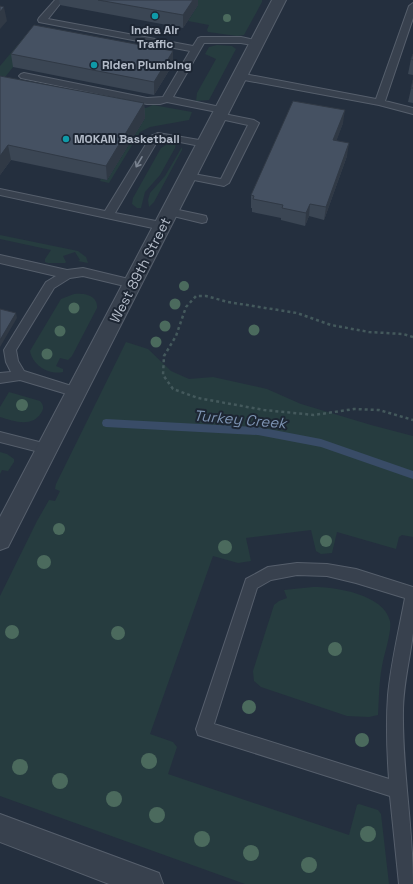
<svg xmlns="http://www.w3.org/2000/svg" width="413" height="884" viewBox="0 0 413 884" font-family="'Space Grotesk',sans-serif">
  <rect width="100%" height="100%" fill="#242f3e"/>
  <path fill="#263c3f" d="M172,0H262V2L244,35L237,36L208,32L207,30L209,25L188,21L198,5Z
    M25,36L36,38L2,81L146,108L153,105L192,112L189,120L150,127L140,132L109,183L100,181L101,179L107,180L145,118L0,89V66Z
    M217,45L232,46L236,49L209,100L196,101L197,93L216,59L205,54L209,47Z
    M169,143H176L175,148L160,175L145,192L141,208H137L132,204L133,198L161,148Z
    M182,147V150L154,202L149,207L148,200L150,193L165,176Z
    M0,235L78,251L86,257L88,263L78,261L80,260L75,252L63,256L66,262L65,263H48L45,262V259L51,250L0,239Z
    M74,294C84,293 98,295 97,308L72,356L68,360L60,358L56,366L63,369V372C49,375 33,366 30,351L61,299Z
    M126,342L148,349L171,371L189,379L213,377L267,389L301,404L371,425L413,436V537L402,535L399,537L396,549L337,532L332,553L321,554L316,551L311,530L246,538L251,561L238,563L213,556L150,734L173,742L177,747L168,774L349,835L357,805L359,804L378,810L381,814L389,884H245L0,796V596L37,521L49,500L55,501L60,491L55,489L56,484Z
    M9,392L40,401C44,406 44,408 41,413C32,428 13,421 0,417V407Z
    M0,452L7,454L14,459V462L8,471L2,470L0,474Z
    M313,587C336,587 383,594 390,621C392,632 384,654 382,666C379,682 379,699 378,715L369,717L347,716L261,687L254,681L253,671L274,605L279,601L287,598L284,590Z"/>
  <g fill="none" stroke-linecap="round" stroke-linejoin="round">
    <path fill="#394c67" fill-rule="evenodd" d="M106,419L258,427L321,439L413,471V479L321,447L258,435L106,427L103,426L102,423L103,420Z"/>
    <g stroke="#565f6c" stroke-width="2">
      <path id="service" d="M55,0H63L48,19L193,46L198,38L201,37H241L260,41L261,43L257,46L241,43H204L173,97L225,108L227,110L225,112L222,113L167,102L160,104H147L21,78L19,76L21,74L24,73L147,98L163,97L190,51L39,22L38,20L39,18Z
        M413,3V18L385,101L413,108V114L379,105L239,79L234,76L239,73L376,99L409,6Z
        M219,113L254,120L259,123L229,183L224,186L184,178L183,176L184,174L188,173L221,179L248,125L216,118L214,116L216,114Z
        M158,133L205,141L210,144L205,147L165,139L158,140L115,213L166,223L167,226L166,229L162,230L0,195V189L105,211L151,136Z
        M169,208L202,215L206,216L207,219L206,222L202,223L165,214L164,212L165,210Z
        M0,255L67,270L83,268L137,281L139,284L137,287L133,288L83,276L70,278L54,288L16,350L18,361L24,371L81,389L83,392L81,395L77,397L20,380L0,383V373L11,372L6,362L4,350L46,282L56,276L0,263Z
        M0,432L47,444L52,445L54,449L52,453L47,454L0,442Z
        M297,563L327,564L356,569L413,587C413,602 413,618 413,633C410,659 403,685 403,711C402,769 413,826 413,884H399L390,796L204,737L198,735L196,729L246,579L268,567ZM297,575L327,576L356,583L405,598C399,630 391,663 388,695C386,723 387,751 389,779L214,724L257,588L271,580Z"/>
    </g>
    <g stroke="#565f6c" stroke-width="2">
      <path id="minor" d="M272,0H286L8,547L0,550V517Z
        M0,814L159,873L163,884H109L0,842Z"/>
    </g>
    <path stroke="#44595c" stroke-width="2.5" stroke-dasharray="3 3" stroke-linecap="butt" d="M413,337L403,334L369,332L331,325L297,313L228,302L206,296H196L186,307L176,336L164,356L163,375L173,389L198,398L264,410L314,415L354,409L379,410L413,420"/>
    <use href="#service" fill="#38414e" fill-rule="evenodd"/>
    <use href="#minor" fill="#38414e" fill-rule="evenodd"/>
  </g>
  <g fill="#4b6a5d">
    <circle cx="227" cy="18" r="4"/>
    <circle cx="184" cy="286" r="5"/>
    <circle cx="175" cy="304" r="5.5"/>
    <circle cx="74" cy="308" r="5.5"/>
    <circle cx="165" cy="326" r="5.5"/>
    <circle cx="254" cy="330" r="5.5"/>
    <circle cx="60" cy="331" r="5.5"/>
    <circle cx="156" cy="342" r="5.5"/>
    <circle cx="47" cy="354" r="5.5"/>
    <circle cx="22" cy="405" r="6"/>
    <circle cx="59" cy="529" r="6"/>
    <circle cx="326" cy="541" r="6"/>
    <circle cx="225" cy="547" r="7"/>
    <circle cx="44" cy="562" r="7"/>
    <circle cx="12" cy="632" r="7"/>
    <circle cx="118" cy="633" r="7"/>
    <circle cx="335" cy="649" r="7"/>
    <circle cx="249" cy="707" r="7"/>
    <circle cx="362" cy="740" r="7"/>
    <circle cx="149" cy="761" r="8"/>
    <circle cx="20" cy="767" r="8"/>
    <circle cx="60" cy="781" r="8"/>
    <circle cx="114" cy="799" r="8"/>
    <circle cx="157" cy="815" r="8"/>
    <circle cx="368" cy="834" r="8"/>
    <circle cx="202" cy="839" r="8"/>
    <circle cx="251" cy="853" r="8"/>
    <circle cx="309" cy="865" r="8"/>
  </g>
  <path fill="#3b4654" d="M59,0H198V5L183,28L60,5Z
    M173,51V64L154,95L13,67L11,54Z
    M413,54V75L408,74L411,59Z
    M0,76L144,103L145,118L107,180L11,160L0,175Z
    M413,80V103L408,102Z
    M343,123L336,141L347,156L324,220L309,216L305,226L281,220V218L252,212V208H251V195Z"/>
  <path fill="#303945" d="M193,0H198V5L183,28V15Z
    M4,7L7,21L0,29V12Z
    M173,51V64L154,95V82Z
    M144,103L145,118L107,180L106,166Z
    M345,110L343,123L332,153L333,140Z
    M349,143L347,156L324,220L326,207Z
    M8,145L11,160L0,175V156Z
    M310,204L309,216L305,226L306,213Z
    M16,313L17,318L0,347V340Z"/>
  <path fill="#455162" stroke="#303945" d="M98,0H193L183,15Z
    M0,6L4,7L0,12Z
    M34,25L173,51L154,82L11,54Z
    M413,54V60L411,59Z
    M0,76L144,103L106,166L8,145L0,156Z
    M413,80V88H411Z
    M293,101L345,110L333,140L349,143L326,207L310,204L306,213L282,208L283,205L253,199L254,196L251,195Z
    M0,309L16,313L0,340Z"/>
  <defs><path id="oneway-shaft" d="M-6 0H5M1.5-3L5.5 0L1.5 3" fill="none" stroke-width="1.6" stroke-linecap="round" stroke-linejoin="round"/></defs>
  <use stroke="#7c8592" href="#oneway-shaft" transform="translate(139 162) rotate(120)"/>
  <g fill="#0f9aa8" stroke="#1d2633" stroke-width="1.5">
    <circle cx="155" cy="16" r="4"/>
    <circle cx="94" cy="65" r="4"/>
    <circle cx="66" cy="139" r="4"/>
  </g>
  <g text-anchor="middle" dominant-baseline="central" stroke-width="4" stroke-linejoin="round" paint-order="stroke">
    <g font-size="12" font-weight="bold" fill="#b4bcc9" stroke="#1d2633" text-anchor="start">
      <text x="155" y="30" text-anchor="middle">Indra Air<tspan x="155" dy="14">Traffic</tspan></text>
      <text x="102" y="65">Riden Plumbing</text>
      <text x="74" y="139">MOKAN Basketball</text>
    </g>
    <g font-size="14" fill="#b4bcc9" stroke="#1d2633">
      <text transform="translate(140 270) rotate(-63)">West 89th Street</text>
    </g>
    <g font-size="15" font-style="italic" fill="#7c92b1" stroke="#1d2633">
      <text transform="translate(240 419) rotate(5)">Turkey Creek</text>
    </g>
  </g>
</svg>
